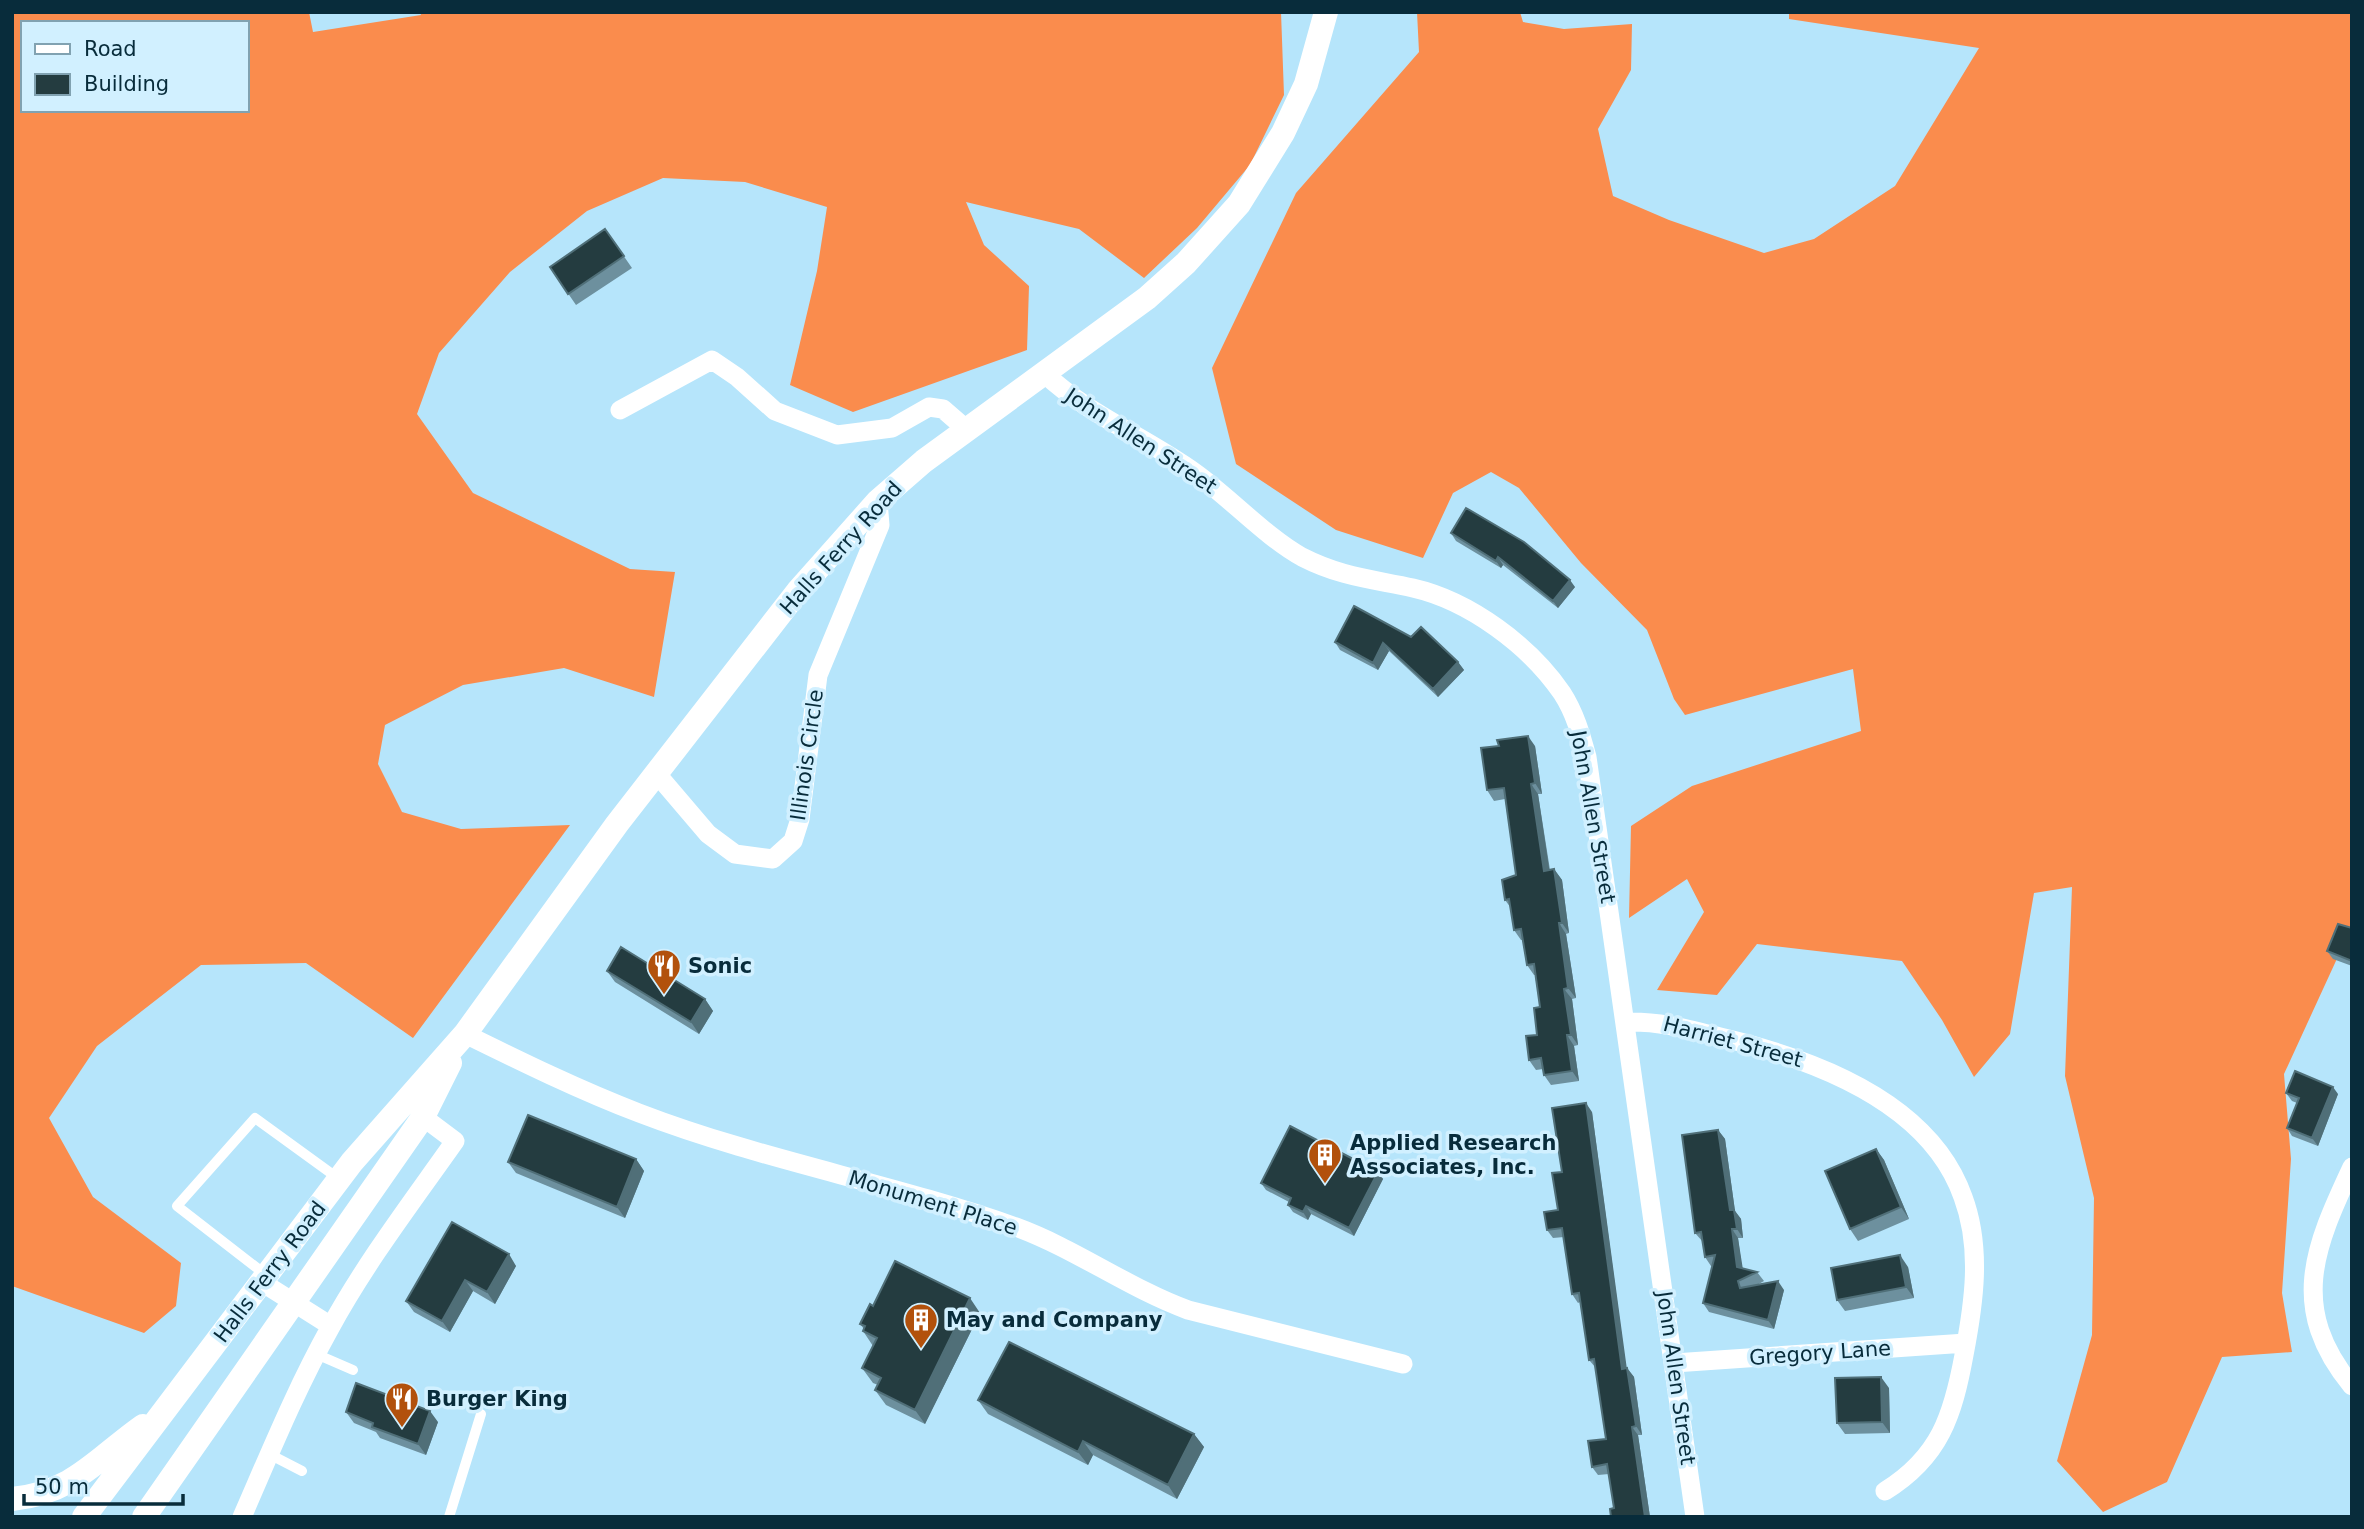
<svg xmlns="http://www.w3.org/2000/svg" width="2364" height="1529" viewBox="0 0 2364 1529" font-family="'DejaVu Sans',sans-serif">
  <rect width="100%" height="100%" fill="#b6e5fb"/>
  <path fill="#fa8c4d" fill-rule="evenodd" d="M12,12H309L313,32L421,15L420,12H1281L1284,95L1250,165L1197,228L1144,278L1079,229L966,202L984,245L1029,286L1027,350L853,412L790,385L817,271L827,207L745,182L663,178L587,211L510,272L439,353L417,414L473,493L630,569L675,572L654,697L564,668L463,685L385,725L378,764L402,812L461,829L570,825L413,1038L306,963L201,965L97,1046L49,1118L93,1197L181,1263L176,1306L144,1333L12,1286ZM23,23H247V110H23Z
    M1417,12H1520L1523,22L1564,29L1632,24L1631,70L1598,129L1613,196L1669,220L1764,253L1814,239L1895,186L1979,48L1789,19V12H2352V926L2284,1074L2291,1159L2282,1293L2292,1352L2222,1357L2167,1482L2103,1512L2057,1461L2092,1335L2094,1198L2065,1076L2072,887L2034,893L2010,1034L1974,1077L1942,1020L1902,961L1757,944L1717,995L1657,990L1704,912L1687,879L1629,918L1631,826L1692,786L1861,731L1853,669L1685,715L1674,699L1647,630L1581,563L1519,488L1491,472L1453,493L1423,558L1336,530L1236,464L1212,368L1296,193L1419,52Z"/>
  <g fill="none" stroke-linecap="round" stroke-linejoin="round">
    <path stroke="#fff" stroke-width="10" d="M266,1275L177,1206L255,1118L339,1179
      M316,1354L353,1370
      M269,1454L302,1471
      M449,1517L481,1414"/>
    <path stroke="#fff" stroke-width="19" d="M1044,373C1087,414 1145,437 1194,472C1228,496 1267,538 1302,557C1341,577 1372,579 1413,588C1470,601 1530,646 1562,693C1575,713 1581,735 1587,757L1695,1517
      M620,410L712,360L737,377L775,411L837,435L892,428L929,407L943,409L966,429
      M656,773L708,834L735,854L773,859L793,841L800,819L818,675L880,525L878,501
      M1626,1022C1659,1021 1688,1029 1720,1037C1810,1058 1929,1100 1963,1197C1982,1248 1974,1303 1964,1355C1953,1415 1940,1457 1885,1491
      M465,1034C522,1062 579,1090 639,1113C761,1160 892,1183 1016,1227C1076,1249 1128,1288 1188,1310L1403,1364
      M2352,1167C2314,1248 2288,1308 2352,1386
      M263,1283L331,1326
      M1674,1363L1966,1343
      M242,1517C270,1453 296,1389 330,1328C366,1262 412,1202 455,1141L423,1117"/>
    <path stroke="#fff" stroke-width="24" d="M12,1499C75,1492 96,1459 143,1426
      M84,1517L352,1162L465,1034L617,824L798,591L878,501L924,461L1147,298L1186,263L1239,204L1283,133L1306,84L1326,12
      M144,1517L423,1117L450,1063"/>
  </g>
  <path fill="#6d909e" d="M605,229L632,268L576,305L550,267Z
    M1451,533L1575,587L1558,608L1503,565L1501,568L1456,541Z
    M1354,606L1458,662L1464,670L1438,697L1389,651L1378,670L1340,650L1335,642Z
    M1535,746L1542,794H1538L1550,870L1554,869L1562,880L1569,933L1566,934L1576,998L1572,999L1578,1045L1574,1046L1579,1081L1551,1085L1544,1075L1543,1069L1536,1070L1529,1060L1537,1035L1540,1007L1535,975H1534L1527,965L1523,940H1521L1514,930L1511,908L1505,900L1516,875L1505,799L1494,801L1487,790Z
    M2352,928V966L2333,959L2327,951Z
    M607,971L705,999L713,1011L699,1034L615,982Z
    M2286,1093L2338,1094L2318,1146L2292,1136L2287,1128L2297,1103L2292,1101Z
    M1592,1112L1626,1368H1627L1634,1377L1642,1435H1638L1650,1517H1611L1614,1508L1609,1474L1598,1475L1592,1467L1606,1439L1596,1368L1589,1360L1580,1302L1578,1303L1572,1294L1564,1237L1553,1238L1547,1230L1558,1210L1562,1172Z
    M1718,1130L1725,1139L1735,1211L1741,1219L1743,1238H1738L1742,1269L1757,1272L1764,1281L1757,1285L1784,1290L1774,1329L1709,1312L1703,1303L1712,1266H1711L1705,1257L1703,1242L1695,1233Z
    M1876,1149L1884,1160L1909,1219L1858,1241L1850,1229Z
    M636,1159L644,1171L625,1218L516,1173L508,1162Z
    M1378,1172L1383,1179L1354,1236L1311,1214L1308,1220L1293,1212L1288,1205L1289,1202L1266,1190L1261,1183Z
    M452,1222L516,1266L495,1304L473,1291L450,1332L414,1312L406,1301Z
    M1908,1267L1914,1298L1845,1311L1837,1300Z
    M873,1306L980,1313L925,1424L886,1405L875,1390L878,1385L873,1383L862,1368L873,1346L863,1331L864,1329L860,1324Z
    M1889,1388L1890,1433L1845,1434L1837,1423Z
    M978,1400L1194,1434L1204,1447L1177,1499L1093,1455L1088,1465L988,1414Z
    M346,1412L438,1422L426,1455L380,1438L376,1432L354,1423Z"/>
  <path fill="#506f78" d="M1498,557L1503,565L1501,568L1496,561Z
    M1570,580L1575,587L1558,608L1553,601Z
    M1383,643L1389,651L1378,670L1373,663Z
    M1458,662L1464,670L1438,697L1433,689Z
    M1528,736L1535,746L1542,794L1535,783Z
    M1531,784L1538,794L1551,881L1544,871Z
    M1554,869L1562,880L1569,933L1562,923Z
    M1559,923L1566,934L1576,998L1568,988Z
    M1564,989L1572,999L1578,1045L1571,1035Z
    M705,999L713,1011L699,1034L691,1022Z
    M1567,1035L1574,1046L1579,1081L1572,1071Z
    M2333,1087L2338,1094L2318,1146L2312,1138Z
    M1586,1103L1592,1112L1628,1377L1622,1369Z
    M1718,1130L1725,1139L1735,1211L1741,1219L1743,1238L1737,1229L1730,1210Z
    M1876,1149L1884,1160L1909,1219L1901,1207Z
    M636,1159L644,1171L625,1218L617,1207Z
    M1378,1172L1383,1179L1354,1236L1349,1228Z
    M1306,1206L1311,1214L1308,1220L1303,1212Z
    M1732,1229L1738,1238L1744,1276L1737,1267Z
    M509,1254L516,1266L495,1304L487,1292Z
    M1900,1255L1908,1267L1914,1298L1906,1287Z
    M465,1280L473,1291L450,1332L442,1321Z
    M1778,1281L1784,1290L1774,1329L1768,1320Z
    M970,1298L980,1313L925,1424L915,1410Z
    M1627,1368L1634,1377L1642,1435L1636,1426Z
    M1881,1377L1889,1388L1890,1433L1882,1422Z
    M430,1411L438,1422L426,1455L418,1444Z
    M1632,1427L1638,1435L1650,1517H1645Z
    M1194,1434L1204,1447L1177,1499L1168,1485Z
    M1083,1441L1093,1455L1088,1465L1078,1452Z"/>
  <path fill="#243c40" stroke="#506f78" stroke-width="2" d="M605,229L624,256L568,294L550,267Z
    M1466,508L1524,542L1570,580L1553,601L1498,557L1496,561L1451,533Z
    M1354,606L1411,637L1421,627L1458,662L1433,689L1383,643L1373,663L1335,642Z
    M1528,736L1535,783L1531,784L1544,871L1554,869L1562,923H1559L1568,988L1564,989L1571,1035H1567L1572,1071L1544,1075L1541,1058L1529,1060L1526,1036L1537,1035L1534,1008L1540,1007L1534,964L1527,965L1521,929L1514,930L1509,899L1505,900L1502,880L1516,875L1504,788L1487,790L1481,748L1499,746L1497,740Z
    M2338,924L2352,928V961L2327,951Z
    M621,947L705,999L691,1022L607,971Z
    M2295,1071L2333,1087L2312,1138L2287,1128L2299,1098L2286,1093Z
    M1586,1103L1622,1369L1627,1368L1636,1426L1632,1427L1645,1517H1611L1610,1509L1614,1508L1607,1464L1592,1467L1588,1441L1606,1439L1594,1359L1589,1360L1579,1293L1572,1294L1562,1228L1547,1230L1544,1212L1558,1210L1552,1173L1562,1172L1552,1108Z
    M528,1115L636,1159L617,1207L508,1162Z
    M1290,1126L1378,1172L1349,1228L1306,1206L1303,1212L1288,1205L1291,1198L1261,1183Z
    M1718,1130L1730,1210H1734L1737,1229H1732L1737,1267L1757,1272L1738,1281L1740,1288L1778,1281L1768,1320L1703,1303L1715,1255L1705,1257L1701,1232L1695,1233L1682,1135Z
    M1876,1149L1901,1207L1850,1229L1825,1171Z
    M452,1222L509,1254L487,1292L465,1280L442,1321L406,1301Z
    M1900,1255L1906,1287L1837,1300L1831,1268Z
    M895,1261L970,1298L915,1410L875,1390L881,1378L862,1368L877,1338L863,1331L865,1326L860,1324L870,1304L873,1306Z
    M1009,1342L1194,1434L1168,1485L1083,1441L1078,1452L978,1400Z
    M1881,1377L1882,1422L1837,1423L1835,1378Z
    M356,1383L430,1411L418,1444L372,1427L373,1423L346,1412Z"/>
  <defs>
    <g id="restaurant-pin" transform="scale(1.75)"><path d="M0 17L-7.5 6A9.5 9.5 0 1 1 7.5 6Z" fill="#b2510c" stroke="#d1f0ff"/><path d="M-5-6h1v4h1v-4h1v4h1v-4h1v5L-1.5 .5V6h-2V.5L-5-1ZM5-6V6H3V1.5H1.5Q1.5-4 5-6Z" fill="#fff"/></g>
    <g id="building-pin" transform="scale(1.75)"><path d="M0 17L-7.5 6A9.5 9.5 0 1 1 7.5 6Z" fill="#b2510c" stroke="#d1f0ff"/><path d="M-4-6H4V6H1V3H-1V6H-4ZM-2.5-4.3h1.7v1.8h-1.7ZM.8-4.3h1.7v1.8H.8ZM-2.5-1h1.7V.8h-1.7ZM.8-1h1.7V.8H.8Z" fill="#fff"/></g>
  </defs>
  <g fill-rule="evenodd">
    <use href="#restaurant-pin" x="664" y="966"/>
    <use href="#building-pin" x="1325" y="1155"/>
    <use href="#building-pin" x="921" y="1320"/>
    <use href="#restaurant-pin" x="402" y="1399"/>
  </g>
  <g text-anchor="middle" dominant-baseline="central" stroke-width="7" stroke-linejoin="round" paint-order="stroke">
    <g font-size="21" fill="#082c3b" stroke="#d1f0ff">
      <text transform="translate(1141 441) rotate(33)">John Allen Street</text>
      <text transform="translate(841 548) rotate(-48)">Halls Ferry Road</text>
      <text transform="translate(807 755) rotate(-82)">Illinois Circle</text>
      <text transform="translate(1593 817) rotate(80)">John Allen Street</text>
      <text transform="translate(1733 1042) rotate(15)">Harriet Street</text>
      <text transform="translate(933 1203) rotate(17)">Monument Place</text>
      <text transform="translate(270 1272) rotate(-53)">Halls Ferry Road</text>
      <text transform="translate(1820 1353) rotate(-4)">Gregory Lane</text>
      <text transform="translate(1676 1378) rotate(82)">John Allen Street</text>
    </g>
    <g font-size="21" font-weight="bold" fill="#082c3b" stroke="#d1f0ff" text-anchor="start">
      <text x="688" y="966">Sonic</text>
      <text x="1350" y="1143">Applied Research<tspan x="1350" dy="24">Associates, Inc.</tspan></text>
      <text x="946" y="1320">May and Company</text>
      <text x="426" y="1399">Burger King</text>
    </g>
  </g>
  <rect width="2364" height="1529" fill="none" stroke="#082c3b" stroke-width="28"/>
  <rect x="21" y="21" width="228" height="91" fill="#d1f0ff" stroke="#81a2b1" stroke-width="2"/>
  <rect x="35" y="44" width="35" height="10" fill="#ffffff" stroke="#81a2b1" stroke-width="2"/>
  <text x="84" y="56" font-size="21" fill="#082c3b">Road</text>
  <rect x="35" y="74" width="35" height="21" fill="#243c40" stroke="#81a2b1" stroke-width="2"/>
  <text x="84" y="91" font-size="21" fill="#082c3b">Building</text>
  <path d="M24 1494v10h159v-10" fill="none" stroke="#082c3b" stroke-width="3.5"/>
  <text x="35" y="1494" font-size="21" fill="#082c3b" stroke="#d1f0ff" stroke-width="5" paint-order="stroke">50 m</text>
</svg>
